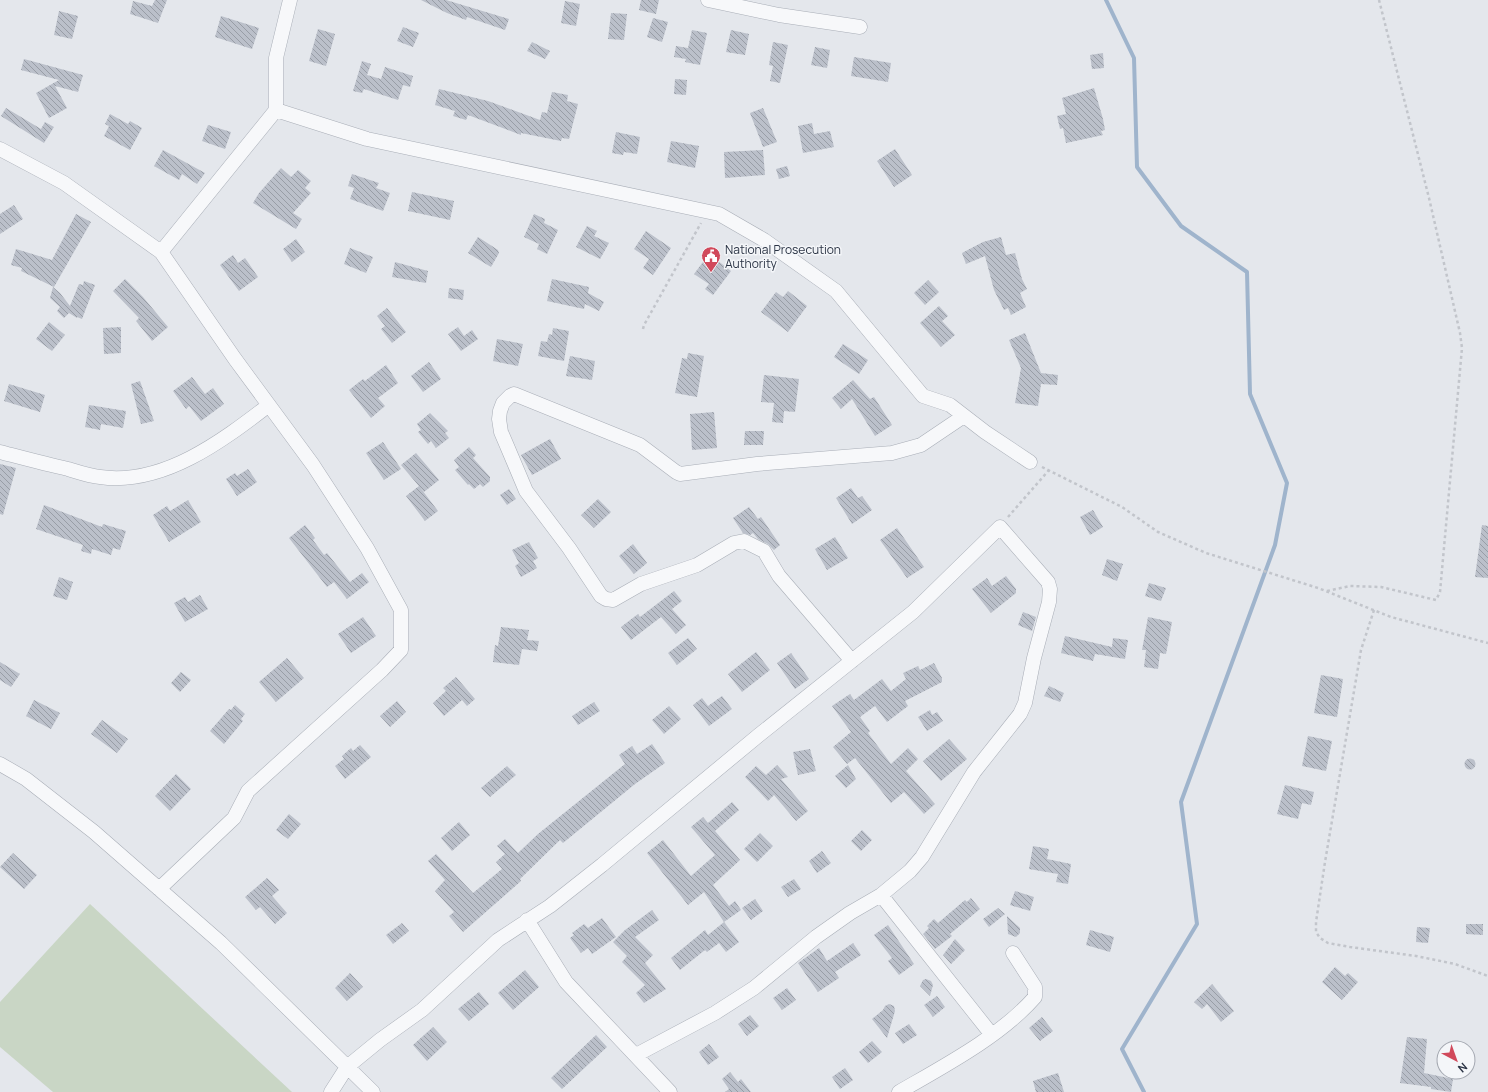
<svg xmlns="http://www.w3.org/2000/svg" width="1488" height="1092" viewBox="0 0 1488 1092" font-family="Manrope,sans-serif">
  <defs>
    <pattern id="building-back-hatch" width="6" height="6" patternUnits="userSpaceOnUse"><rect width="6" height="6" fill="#bbc0ca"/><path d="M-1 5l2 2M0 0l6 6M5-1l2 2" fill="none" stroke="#989da6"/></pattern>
  </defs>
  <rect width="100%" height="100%" fill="#e4e7ec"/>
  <path fill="#c9d6c5" d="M90,904L292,1092H53L0,1047V1002Z"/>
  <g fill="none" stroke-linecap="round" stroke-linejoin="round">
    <path stroke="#9fb4cc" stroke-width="4" d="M1106,0L1134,58L1137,167L1181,226L1247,272L1250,394L1287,483L1275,545L1181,802L1197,924L1122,1049L1144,1092"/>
  </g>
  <path fill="url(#building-back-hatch)" d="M155,0H167L158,23L130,14L133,1L152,6Z
    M421,0H446L509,19L505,30L467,17L466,20L447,13Z
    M641,0H659L656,14L639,10Z
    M565,1L580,4L576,26L561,23Z
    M59,11L78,16L72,39L54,35Z
    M611,13L627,14L624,40L608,39Z
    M221,16L259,28L252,49L215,37Z
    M653,18L668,22L662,42L647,37Z
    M403,27L419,33L413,47L397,41Z
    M318,29L335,34L326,66L309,61Z
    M692,30L707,33L700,65L685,62L686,59L674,57L676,46L688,48Z
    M731,30L749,34L745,55L726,52Z
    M532,42L550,51L545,59L527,51Z
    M773,42L788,45L780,83L770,81L773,66L769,65Z
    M815,47L830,50L827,68L811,65Z
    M1103,53L1104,68L1092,69L1090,55Z
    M854,57L891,63L888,82L851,76Z
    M24,59L83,75L78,92L55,86L67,108L49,118L36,93L59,80L21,70Z
    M362,61L371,64L367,75L381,79L385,67L413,76L410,87L403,85L398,100L364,89L362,93L353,91Z
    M675,79L687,80L686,95L674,94Z
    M1094,88L1103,119L1105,130L1101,131L1103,135L1066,143L1063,128L1060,129L1057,116L1066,114L1062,98Z
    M439,89L488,101L540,120L542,112L547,113L552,92L568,95L567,101L578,104L569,139L562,138L561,141L521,133V135L468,115L466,120L453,116L455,111L435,105Z
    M6,108L41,129L45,122L54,127L44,143L1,116Z
    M763,108L777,142L763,147L750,113Z
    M110,114L128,124L130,121L142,128L130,150L104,136L109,126L105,124Z
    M812,123L814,134L830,131L834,147L803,153L798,126Z
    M208,125L231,132L225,149L202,141Z
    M616,132L640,137L637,154L624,152L623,155L612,153Z
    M671,141L699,146L695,168L667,162Z
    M895,149L912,175L894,187L877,161Z
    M163,150L205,173L197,184L182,174L179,180L154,166Z
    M763,150L765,175L725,178L724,152Z
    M787,166L790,176L779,179L776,169Z
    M281,168L291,177L298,170L311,181L305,188L311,193L293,213L302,219L296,229L253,203L259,193Z
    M352,174L379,183L376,188L390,193L383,211L350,199L354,188L348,186Z
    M412,192L454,201L450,220L408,211Z
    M14,205L23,219L0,234V214Z
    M76,214L91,222L54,287L21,271L22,268L11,265L16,249L52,260Z
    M534,214L545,219L544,223L558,230L547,254L537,249L539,244L524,237Z
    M587,226L597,231L594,236L609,243L600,259L576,247Z
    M646,231L671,248L653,275L643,268L649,259L634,249Z
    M478,237L498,250L499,253L491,267L468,253Z
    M1001,237L1006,255L1015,253L1022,279L1027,289L1020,293L1026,307L1011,315L1008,308L1004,310L994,290L985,256L966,264L962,253L983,242Z
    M296,239L305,252L292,262L283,249Z
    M350,248L373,257L366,273L344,264Z
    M709,254L731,271L713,295L705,289L709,284L694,274Z
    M233,255L238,263L245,258L258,277L239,291L220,265Z
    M395,262L428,271L426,283L392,277Z
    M125,279L143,297L168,327L152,341L136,321L139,318L113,291Z
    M552,279L589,287L588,293L604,302L599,311L585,304L584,309L547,301Z
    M928,280L939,292L925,305L914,293Z
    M84,281L95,285L82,319L77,317V318L69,313L64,318L57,311L60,307L50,298L53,287L60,293L70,306L79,284L83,285Z
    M449,288L464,290L463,300L448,298Z
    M788,291L807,306L788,332L761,312L776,292L783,297Z
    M939,306L948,316L942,321L955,335L941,347L920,323Z
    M387,308L406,332L392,343L381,329L385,326L377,316Z
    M49,322L65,335L52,351L36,339Z
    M121,327V353L104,354L103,328Z
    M458,327L464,336L472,330L478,339L461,351L448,334Z
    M553,328L569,331L564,361L538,356L541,341L547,342L549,334L552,335Z
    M1025,333L1041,373L1058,375L1057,385L1041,384L1038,406L1015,403L1021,368L1009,340Z
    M497,339L523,344L518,366L493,361Z
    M843,344L868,360L859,374L834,357Z
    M688,353L704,356L697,397L675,393L682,358L687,359Z
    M570,356L595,361L592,380L566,376Z
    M429,362L441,379L423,392L411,376Z
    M386,365L398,383L378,398L385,406L371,418L349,390L363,379L365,381Z
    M764,375L799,379L795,412L784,411L783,423L772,422L774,403L761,402Z
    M192,377L205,394L213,388L224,404L201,421L189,406L186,409L173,391Z
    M853,380L870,399L874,397L892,425L875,436L852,399L841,409L832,398Z
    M140,381L154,421L141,424L131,384Z
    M9,384L45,395L40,412L4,401Z
    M89,405L126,411L123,428L101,424L100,430L85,427Z
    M714,412L717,448L692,450L690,414Z
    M430,413L448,431L445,433L449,438L436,448L431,441L428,444L418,432L421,430L417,424Z
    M745,431H764L763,445H744Z
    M550,439L561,459L532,475L521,455Z
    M383,442L401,469L384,480L366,453Z
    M469,447L476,455L473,458L490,477V481L483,487L480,484L474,489L469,484L468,485L455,470L459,467L454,460Z
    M416,453L439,480L424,492L401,465Z
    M0,464L16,468L3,515L0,514Z
    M248,469L257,482L237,496L226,479L235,473L237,476Z
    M419,486L438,511L425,521L406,496Z
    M851,488L858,498L862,496L872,510L852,524L836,498Z
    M509,489L516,499L507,505L500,495Z
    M598,499L611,512L594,528L581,515Z
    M188,500L201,522L169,542L153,515L167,506L170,511Z
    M44,505L102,527L103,524L126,531L120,550L113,548L111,555L92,549L91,554L81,551L83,545L36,529Z
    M749,507L758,519L761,517L780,545L774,550L768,544L758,539L753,533L750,535L743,533L733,518Z
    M1093,510L1103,527L1090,535L1080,517Z
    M305,525L315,538L313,540L324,555L327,553L350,582L362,573L369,582L347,599L334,582L327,587L289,538Z
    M1482,525L1488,526V578L1475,577Z
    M897,528L924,567L907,578L880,540Z
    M835,537L848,558L827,570L815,549Z
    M529,542L538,558L533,561L537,568L521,577L515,566L519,563L512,550Z
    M633,544L647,563L634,574L619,556Z
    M1107,559L1123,564L1117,581L1102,575Z
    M1006,576L1016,589V593L991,613L972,589L987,578L992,586Z
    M59,577L73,582L67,600L53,596Z
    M1149,583L1166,588L1161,601L1145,596Z
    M674,591L682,601L672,609L686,625L676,634L661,617L631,640L621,627L638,614L640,617Z
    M200,595L208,609L185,622L174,603L185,597L188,602Z
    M1023,612L1036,617L1032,631L1018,625Z
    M363,617L376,636L351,653L338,634Z
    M1148,617L1172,622L1166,654L1160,653L1158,669L1144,667L1146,650H1142Z
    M501,627L529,630L527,640L539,641L537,651L522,649L519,665L493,662L495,645L498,646Z
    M1065,636L1112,647L1113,638L1128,640L1125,659L1095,654L1093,661L1061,653Z
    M688,638L697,649L677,665L668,653Z
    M756,652L770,670L742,692L728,674Z
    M791,653L809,679L795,689L777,663Z
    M287,658L304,678L276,702L259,682Z
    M0,662L20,674L11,687L0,680Z
    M934,663L942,678V682L905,701L908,706L887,722L875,706L860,717L870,731L868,733L891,764L908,748L918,759L906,771L935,804L924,814L904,792L891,803L855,758L847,764L833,747L851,732L832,706L850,694L854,700L882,679L891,691L906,679L903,673L918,666L920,670Z
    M181,672L191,680L180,692L171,683Z
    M1321,675L1343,679L1337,717L1314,713Z
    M456,677L475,699L467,706L462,700L444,716L433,703L446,691L443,688Z
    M1049,686L1064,693L1060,702L1044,696Z
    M722,696L732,709L709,726L693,705L702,698L708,706Z
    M34,700L60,713L51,729L26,716Z
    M397,701L406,712L390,727L380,716Z
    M594,702L600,711L578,725L572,716Z
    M235,705L245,714L241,719L243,721L224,744L210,731L229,709L231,710Z
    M669,706L681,719L664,734L652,720Z
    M930,710L932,715L937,712L943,721L927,731L918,717Z
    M102,720L128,739L117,753L91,734Z
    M1308,736L1332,741L1326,771L1302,766Z
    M949,739L967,759L941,781L923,761Z
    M652,744L665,763L635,784L563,843L560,840L520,879L521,881L463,932L449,916L454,912L435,891L445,880L428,861L436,854L473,893L502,869L496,862L505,854L497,846L505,839L518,853L538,834L625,764L619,755L632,746L637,754Z
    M360,745L371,757L345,779L335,766L344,759L342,756L351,748L353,751Z
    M810,749L816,771L798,775L793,752Z
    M1464.5 764a5.5 5.5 0 1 1 11 0a5.5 5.5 0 1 1-11 0Z
    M777,765L788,777L781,779L808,811L796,821L774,795L768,801L745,777L756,766L766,775Z
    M848,765L856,779L846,788L835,776Z
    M507,766L516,775L490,797L481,788Z
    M176,774L191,789L170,811L155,796Z
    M1285,785L1314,792L1311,805L1302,803L1298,819L1277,814Z
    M732,802L739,810L715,831L740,860L713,885L729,906L735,901L741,910L724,922L704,892L688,905L647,853L663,840L691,876L715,855L691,827L703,817L708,823Z
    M289,814L301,824L288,839L276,830Z
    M459,822L470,835L452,851L441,838Z
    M862,830L872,840L861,851L851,841Z
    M760,833L773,846L757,862L744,849Z
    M1033,846L1049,849L1047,859L1071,864L1068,884L1056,882L1058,874L1029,869Z
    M822,851L831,863L817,873L809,861Z
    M13,853L37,875L24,889L0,867Z
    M267,878L279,890L272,896L287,913L275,924L260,907L256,910L245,897Z
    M794,879L801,889L788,897L781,887Z
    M1015,891L1034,897L1030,911L1010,905Z
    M971,898L980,909L950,934L952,936L935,949L923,934L929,928L927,926L934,919L938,923L965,900L967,902Z
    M755,899L763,911L751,920L742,908Z
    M998,908L1005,914L989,927L983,919Z
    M652,910L659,920L635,937L653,955L645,963L666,989L644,1003L636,993L645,985L622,962L627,956L613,942L625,930Z
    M1007,916L1020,928V933L1016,937L1008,934Z
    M602,918L616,937L592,954L588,948L581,953L570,938L574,935L572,933L584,924L588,928Z
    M724,922L739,942L726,952L719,943L707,952L705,950L680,970L671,958L705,930L708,935Z
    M402,923L409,931L393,944L386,935Z
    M1466,924H1483V935L1466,934Z
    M888,925L914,964L899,975L888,961L892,958L874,935Z
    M1417,927L1430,928L1428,943L1416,942Z
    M1090,930L1114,937L1110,952L1086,945Z
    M955,939L965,950L951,964L943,955Z
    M853,943L861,955L835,972L839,978L818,992L798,963L819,948L827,961Z
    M1335,967L1345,976L1348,973L1358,982L1342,1000L1322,982Z
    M525,970L539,987L513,1010L498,993Z
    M350,973L363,987L347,1001L335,988Z
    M926,979L931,981L933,985L930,996L920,986L923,980Z
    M1212,984L1234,1011L1221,1022L1207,1004L1202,1009L1194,1002Z
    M787,988L796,1000L782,1010L773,998Z
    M479,992L489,1004L469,1021L458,1009Z
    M937,996L945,1007L933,1017L924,1005Z
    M889,1004L894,1006L895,1011L887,1038L872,1019L883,1010L885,1006Z
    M750,1015L759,1026L747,1036L738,1024Z
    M1042,1017L1053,1031L1040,1041L1029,1028Z
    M909,1024L917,1035L903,1044L895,1033Z
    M433,1027L447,1042L427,1061L413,1045Z
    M596,1035L607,1047L562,1089L551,1078Z
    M1407,1037L1427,1039L1424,1073L1453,1079L1451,1092L1431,1089V1087L1400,1083Z
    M872,1041L882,1052L868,1063L859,1052Z
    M709,1044L719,1057L708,1065L699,1052Z
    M845,1068L853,1080L840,1089L832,1077Z
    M730,1072L738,1082L741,1079L751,1092H725L729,1089L722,1079Z
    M1058,1073L1064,1092H1036L1033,1081Z"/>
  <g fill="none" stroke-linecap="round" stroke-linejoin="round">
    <g stroke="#a9aeb7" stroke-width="15">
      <path id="minor" d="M290,0L276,58V110L367,139L719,214L764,240L836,291L923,396L950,405L985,432L1030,462
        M708,0L779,15L860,27
        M0,149L64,183L161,252L235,359L313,465L367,548L401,610V650L382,670L248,791L234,818L159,889
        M161,252L276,110
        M0,452C23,458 45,464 68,469C78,472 89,476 100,477C163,486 222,441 269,405
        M852,661L779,576L764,551L744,541L734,543L697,565L641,584L613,600L606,599L601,596L569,548L526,491L507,446L501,432L499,419L500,411L503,403L510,396L514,394L640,445L676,472L680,474L757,464L892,453L921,445L964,416
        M0,764L26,779L94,832L221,943L373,1092
        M881,895L992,1035
        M527,920L566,982L670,1092
        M331,1092L347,1067L380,1040L422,1010L498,940L550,906L602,865L759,735L913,612L1000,527L1048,582L1050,589L1049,602L1034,658L1025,703L1020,714L974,772L922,857L910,871L881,895L850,913L816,937L754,988L715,1013L636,1055
        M899,1092C944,1066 1001,1036 1035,997V987L1013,953"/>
    </g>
    <path stroke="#c2c5cb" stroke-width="2.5" stroke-dasharray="3 3" stroke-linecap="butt" d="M643,329L644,325L701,223
      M1042,467L1122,507L1158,532L1206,553L1318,588L1391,617L1488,643
      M1008,517L1049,470
      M1327,591L1350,586L1381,587L1436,600L1440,592L1462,348L1460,333L1429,198L1379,0
      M1374,610L1361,650L1325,862L1316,922V932L1320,938L1328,943L1350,947L1416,956L1455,964L1488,976"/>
    <use href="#minor" stroke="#f7f8fa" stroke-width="14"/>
  </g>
  <defs>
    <g id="civic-pin" transform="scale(1)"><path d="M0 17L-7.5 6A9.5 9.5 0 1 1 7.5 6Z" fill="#d1495b" stroke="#f4f6f9"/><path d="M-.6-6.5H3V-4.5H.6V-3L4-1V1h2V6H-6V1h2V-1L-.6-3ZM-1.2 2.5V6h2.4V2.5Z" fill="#fff"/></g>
  </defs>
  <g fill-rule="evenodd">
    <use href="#civic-pin" x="711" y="256"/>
  </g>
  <g text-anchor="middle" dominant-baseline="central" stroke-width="3" stroke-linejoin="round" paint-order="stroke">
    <g font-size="12" fill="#2b3445" stroke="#f4f6f9" text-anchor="start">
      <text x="725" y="249">National Prosecution<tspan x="725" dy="14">Authority</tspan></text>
    </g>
  </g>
  <g transform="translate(1456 1060) rotate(139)"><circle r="19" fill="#f4f6f9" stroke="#a4a8b1"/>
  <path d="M0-3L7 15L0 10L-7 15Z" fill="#d1495b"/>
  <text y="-6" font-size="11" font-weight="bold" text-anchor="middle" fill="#2b3445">N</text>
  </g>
</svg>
